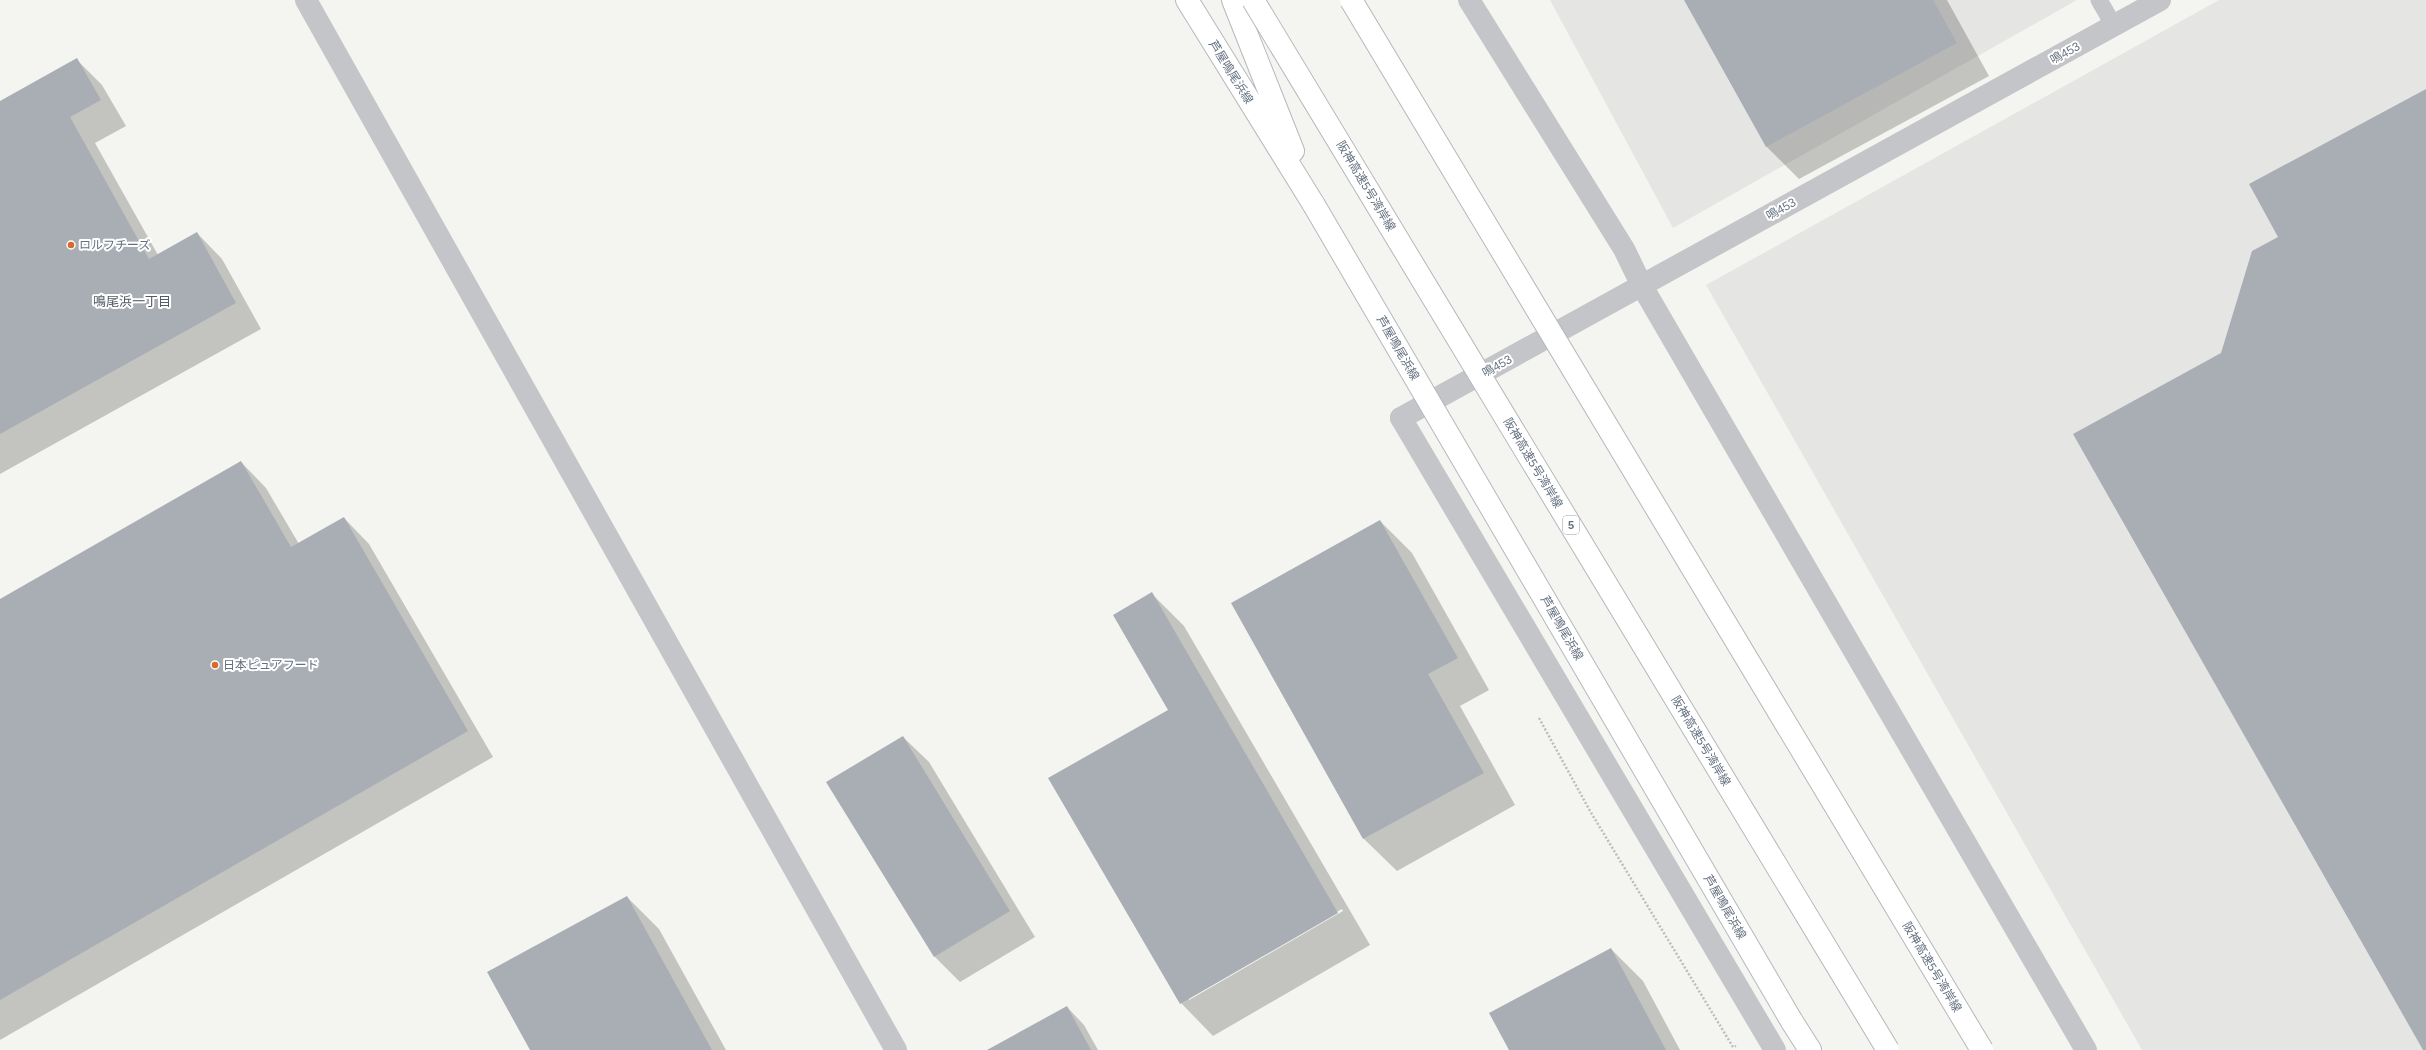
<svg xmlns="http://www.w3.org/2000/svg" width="2426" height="1050" viewBox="0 0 2426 1050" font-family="Arial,'Noto Sans JP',sans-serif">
  <rect width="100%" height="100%" fill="#f4f5f1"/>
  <path fill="#e5e6e4" d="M1550,0H2077L1673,228Z
    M2219,0H2426V1050H2142L1706,285Z"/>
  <path fill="#0003" fill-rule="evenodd" d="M1686,0H1947L1989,76L1799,179L1767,147Z
    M77,60L102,85L126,126L95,143L158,255L197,233L222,259L261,329L0,474V102Z
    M241,462L266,488L299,544L344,518L369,544L493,757L0,1040V600Z
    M1380,521L1412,553L1489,690L1460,706L1515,805L1397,871L1364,839L1232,603Z
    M1152,594L1184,626L1370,945L1213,1036L1181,1003L1169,710ZM1342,909L1343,911L1189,1000V997Z
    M903,737L929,762L1035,937L960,982L934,956Z
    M627,897L659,929L726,1050H531Z
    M1611,949L1643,981L1680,1050H1510Z
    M1067,1007L1084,1025L1098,1050H989Z"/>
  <path fill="#a9aeb5" d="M1684,0H1933L1957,43L1766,147Z
    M77,58L101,100L70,117L149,259L197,232L236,303L0,434V101Z
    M2426,89V1050H2423L2073,434L2221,353L2252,251L2278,237L2249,184Z
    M241,461L291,547L344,517L468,731L0,1000V599Z
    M1380,520L1458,658L1428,674L1484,773L1363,839L1231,603Z
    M1152,592L1338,913L1180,1004L1048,778L1168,710L1113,615Z
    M903,736L1010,911L934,957L826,782Z
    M627,896L712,1050H530L487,972Z
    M1611,948L1666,1050H1509L1489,1013Z
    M1067,1006L1091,1050H987Z"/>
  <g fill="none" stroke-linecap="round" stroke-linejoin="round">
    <g stroke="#b5b8bd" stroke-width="24">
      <path id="secondary" d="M1187,0L1314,205
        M1233,0L1293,151
        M1791,1020L1810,1050"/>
    </g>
    <path stroke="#babcbe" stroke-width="2.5" stroke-dasharray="2 2" stroke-linecap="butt" d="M1539,718L1590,811L1733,1047L1736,1046"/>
    <path stroke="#c3c5c9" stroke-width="17" d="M2099,0L2114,26"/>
    <path stroke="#c3c5c9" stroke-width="22" d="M1469,0L1624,249L1642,286L2086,1050
      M1401,418L1775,1050"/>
    <path stroke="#c3c5c9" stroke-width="22" d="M306,0L896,1050
      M1401,418L2160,0"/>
    <use href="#secondary" stroke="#fff" stroke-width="22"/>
    <g stroke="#b5b8bd" stroke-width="24" stroke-linecap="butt">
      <path id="secondary-bridge" d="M1314,205L1791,1020"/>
    </g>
    <g stroke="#b5b7bb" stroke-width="24" stroke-linecap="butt">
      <path id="motorway-bridge" d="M1253,0L1888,1050
        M1351,0L1982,1050"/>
    </g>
    <use href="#secondary-bridge" stroke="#fff" stroke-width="22"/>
    <use href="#motorway-bridge" stroke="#fff" stroke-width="22"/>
  </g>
  <g fill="#da692c" stroke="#fff" stroke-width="1.5">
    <circle cx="71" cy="245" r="4"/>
    <circle cx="215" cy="665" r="4"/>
  </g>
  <g text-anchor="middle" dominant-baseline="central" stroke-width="4" stroke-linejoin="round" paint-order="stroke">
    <rect fill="#fff" stroke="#939ca7" stroke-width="1" x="1563" y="516" width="16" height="18" rx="3"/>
    <g font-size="11" font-weight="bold" fill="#657181">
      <text x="1571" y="525">5</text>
    </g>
    <g font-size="12" fill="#657181" stroke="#fff">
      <text transform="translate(2065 53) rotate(-29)">鳴453</text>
      <text transform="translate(1231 72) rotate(58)">芦屋鳴尾浜線</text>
      <text transform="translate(1366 186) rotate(59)">阪神高速5号湾岸線</text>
      <text transform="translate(1781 209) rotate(-29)">鳴453</text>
      <text transform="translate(1398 348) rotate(60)">芦屋鳴尾浜線</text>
      <text transform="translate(1497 366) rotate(-29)">鳴453</text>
      <text transform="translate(1533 463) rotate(59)">阪神高速5号湾岸線</text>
      <text transform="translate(1562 628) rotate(60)">芦屋鳴尾浜線</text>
      <text transform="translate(1701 741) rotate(59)">阪神高速5号湾岸線</text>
      <text transform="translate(1725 907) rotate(60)">芦屋鳴尾浜線</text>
      <text transform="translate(1932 967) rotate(59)">阪神高速5号湾岸線</text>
    </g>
    <g font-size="12" fill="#657181" stroke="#fff" text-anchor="start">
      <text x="79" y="245">ロルフチーズ</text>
      <text x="223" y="665">日本ピュアフード</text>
    </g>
    <g font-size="13" fill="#525b66" stroke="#fff">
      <text x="132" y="301">鳴尾浜一丁目</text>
    </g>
  </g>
</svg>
